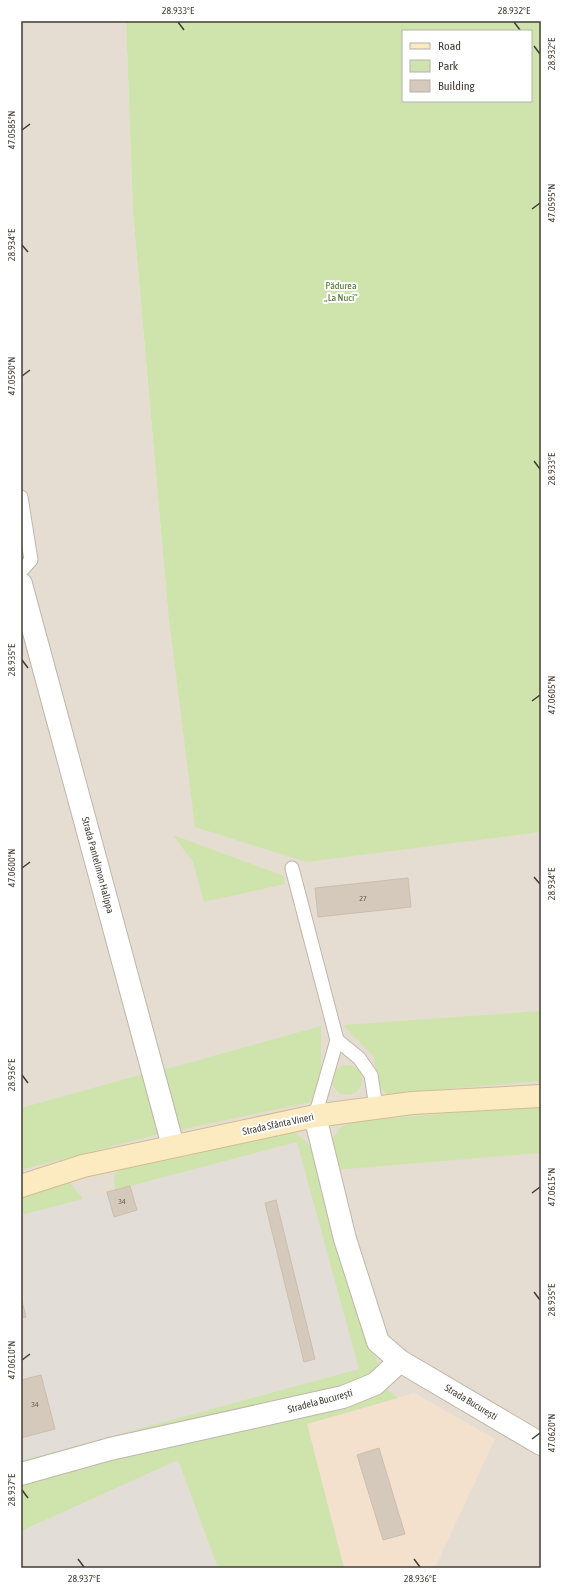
<svg xmlns="http://www.w3.org/2000/svg" width="562" height="1589" viewBox="0 0 562 1589" font-family="'Asap Condensed',sans-serif">
  <rect width="100%" height="100%" fill="#f1ece3"/>
  <path fill="#e5ddd1" d="M21,21H126L133,213L168,611L535,833L541,832V1568H21Z"/>
  <path fill="#f3e1ce" d="M414,1393L495,1439L435,1568H344L307,1424Z"/>
  <path fill="#e3ddd8" d="M297,1142L359,1369L21,1461V1215Z
    M178,1459L218,1568H21V1531Z"/>
  <path fill="#cfe4ac" fill-rule="evenodd" d="M126,21H541V832L306,862L195,827L168,611L133,213ZM403,31H531V101H403Z
    M173,835L284,876L285,884L204,902L193,862Z
    M541,1011V1081L387,1094L380,1087L376,1074L374,1057L343,1025Z
    M321,1026V1073L311,1102L179,1130L163,1070Z
    M332 1080a15 15 0 1 1 30 0a15 15 0 1 1-30 0Z
    M143,1074L159,1134L21,1170V1108Z
    M541,1106V1153L334,1170L332,1139L341,1127L351,1122L503,1108Z
    M294,1132L306,1141L315,1152L372,1350L379,1365L372,1378L398,1398L307,1424L344,1568H218L178,1460L21,1531V1461L359,1369L297,1142L115,1190L114,1176L119,1169Z
    M69,1182L83,1199L21,1215V1192L52,1184Z"/>
  <path fill="#d5c9bc" stroke="#ccbeac" d="M408,878L411,907L318,917L315,888Z
    M130,1186L137,1210L114,1217L107,1192Z
    M276,1200L315,1359L304,1362L265,1203Z
    M21,1297L26,1317L21,1318Z
    M41,1375L55,1429L21,1438V1380Z
    M379,1448L405,1534L383,1540L357,1455Z"/>
  <g fill="none" stroke-linecap="round" stroke-linejoin="round">
    <g stroke="#bfb6a9" stroke-width="15">
      <path id="lane" d="M21,497L31,560L21,571
        M292,868L337,1040L315,1116
        M337,1040L359,1058L371,1075L376,1107"/>
    </g>
    <g stroke="#bfb6a9" stroke-width="24">
      <path id="street" d="M21,584L173,1146
        M315,1116L345,1239L378,1342L400,1361L541,1444
        M21,1474L110,1449L343,1397L375,1384L400,1361"/>
    </g>
    <g stroke="#d0bc94" stroke-width="24">
      <path id="secondary" d="M21,1186L83,1166L315,1116L412,1103L541,1096"/>
    </g>
    <use href="#lane" stroke="#fff" stroke-width="13"/>
    <use href="#street" stroke="#fff" stroke-width="22"/>
    <use href="#secondary" stroke="#fceac1" stroke-width="22"/>
  </g>
  <path fill="none" stroke="#423c33" stroke-width="1.5" d="M178,22L184,30M514,22L520,30M534,46L540,54M22,130L30,124M532,209L540,203M22,245L28,252M22,376L30,370M534,461L540,469M22,660L28,668M532,701L540,695M22,868L30,862M534,877L540,884M22,1075L28,1083M532,1193L540,1187M534,1292L540,1300M22,1360L30,1354M532,1439L540,1433M22,1490L28,1498M78,1559L84,1567M414,1559L420,1567"/>
  <g text-anchor="middle" dominant-baseline="central" stroke-width="4" stroke-linejoin="round" paint-order="stroke">
    <g font-size="8" fill="#675f55">
      <text x="363" y="898">27</text>
      <text x="122" y="1201">34</text>
      <text x="35" y="1404">34</text>
    </g>
    <g font-size="10" fill="#49712a" stroke="#fff">
      <text x="341" y="285">Pădurea<tspan x="341" dy="12">„La Nuci”</tspan></text>
    </g>
    <g font-size="10" fill="#423c33" stroke="#fff">
      <text transform="translate(98 865) rotate(75)">Strada Pantelimon Halippa</text>
      <text transform="translate(278 1124) rotate(-12)">Strada Sfânta Vineri</text>
      <text transform="translate(320 1401) rotate(-15)">Stradela București</text>
      <text transform="translate(471 1402) rotate(31)">Strada București</text>
    </g>
  </g>
  <rect width="562" height="1589" fill="none" stroke="#ffffff" stroke-width="44"/>
  <rect x="402" y="30" width="130" height="72" fill="#ffffff" stroke="#b3b1ad"/>
  <rect x="410" y="43" width="20" height="6" fill="#fceac1" stroke="#b3b1ad"/>
  <text x="438" y="50" font-size="12" fill="#423c33">Road</text>
  <rect x="410" y="60" width="20" height="12" fill="#cfe4ac" stroke="#b3b1ad"/>
  <text x="438" y="70" font-size="12" fill="#423c33">Park</text>
  <rect x="410" y="80" width="20" height="12" fill="#d5c9bc" stroke="#b3b1ad"/>
  <text x="438" y="90" font-size="12" fill="#423c33">Building</text>
  <rect x="22" y="22" width="518" height="1545" fill="none" stroke="#423c33" stroke-width="1.5"/>
  <g font-size="10" text-anchor="middle" fill="#423c33">
    <text x="178" y="14">28.933°E</text>
    <text x="514" y="14">28.932°E</text>
    <text transform="translate(551 54) rotate(-90)" y="4">28.932°E</text>
    <text transform="translate(11 130) rotate(-90)" y="4">47.0585°N</text>
    <text transform="translate(551 203) rotate(-90)" y="4">47.0595°N</text>
    <text transform="translate(11 245) rotate(-90)" y="4">28.934°E</text>
    <text transform="translate(11 376) rotate(-90)" y="4">47.0590°N</text>
    <text transform="translate(551 469) rotate(-90)" y="4">28.933°E</text>
    <text transform="translate(11 660) rotate(-90)" y="4">28.935°E</text>
    <text transform="translate(551 695) rotate(-90)" y="4">47.0605°N</text>
    <text transform="translate(11 868) rotate(-90)" y="4">47.0600°N</text>
    <text transform="translate(551 884) rotate(-90)" y="4">28.934°E</text>
    <text transform="translate(11 1075) rotate(-90)" y="4">28.936°E</text>
    <text transform="translate(551 1187) rotate(-90)" y="4">47.0615°N</text>
    <text transform="translate(551 1300) rotate(-90)" y="4">28.935°E</text>
    <text transform="translate(11 1360) rotate(-90)" y="4">47.0610°N</text>
    <text transform="translate(551 1433) rotate(-90)" y="4">47.0620°N</text>
    <text transform="translate(11 1490) rotate(-90)" y="4">28.937°E</text>
    <text x="84" y="1582">28.937°E</text>
    <text x="420" y="1582">28.936°E</text>
  </g>
</svg>
